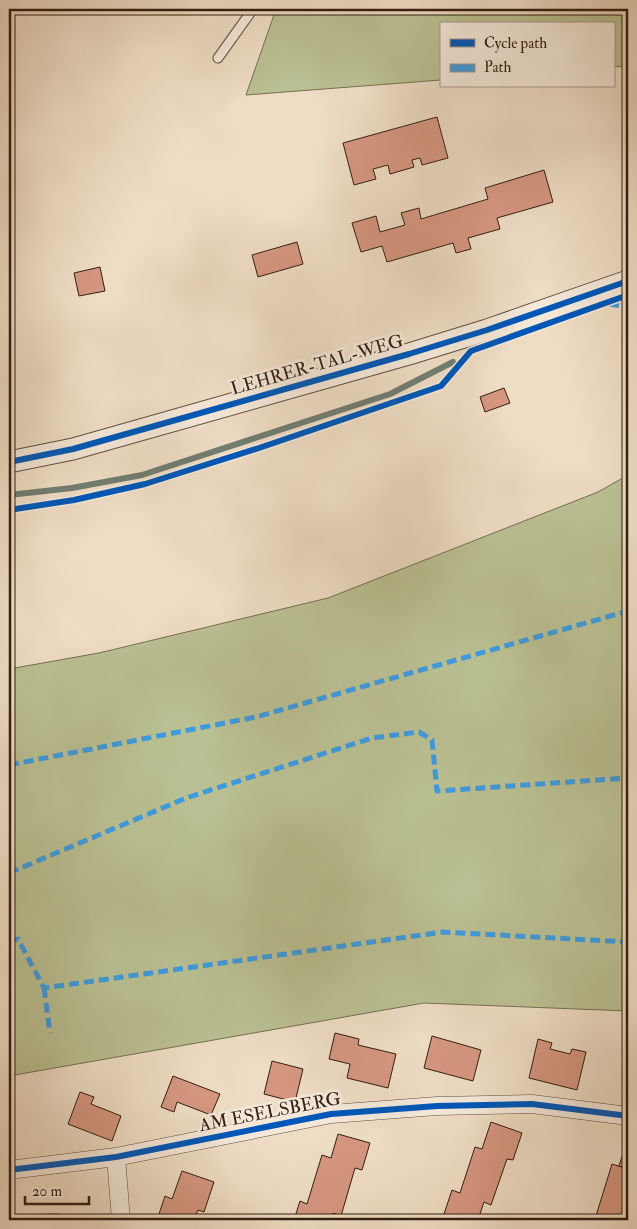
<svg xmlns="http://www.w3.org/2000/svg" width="637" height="1229" viewBox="0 0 637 1229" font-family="'IM FELL Double Pica',serif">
  <rect width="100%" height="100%" fill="#eedcc4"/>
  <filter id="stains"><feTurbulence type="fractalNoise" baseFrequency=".004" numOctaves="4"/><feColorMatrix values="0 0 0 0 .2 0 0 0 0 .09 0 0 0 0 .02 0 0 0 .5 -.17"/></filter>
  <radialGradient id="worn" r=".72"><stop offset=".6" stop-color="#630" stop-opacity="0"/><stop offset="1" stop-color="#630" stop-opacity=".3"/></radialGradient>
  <path fill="#bac093" stroke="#766f52" d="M276,9H628V66L613,67V24H441V80L246,95Z
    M628,475V1011L424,1003L9,1076V669L99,653L328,598L598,492Z"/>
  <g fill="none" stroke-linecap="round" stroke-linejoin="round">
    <path stroke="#707d72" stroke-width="6" d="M9,495L72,488L142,475L390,394L453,362"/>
  </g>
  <path fill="#d59680" stroke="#321e11" d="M437,117L448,158L422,165L420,158L412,160L414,167L390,174L388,165L373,169L376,179L354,185L343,143Z
    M544,170L553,202L497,218L500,229L468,238L471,249L456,253L453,243L387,262L382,246L361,252L352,223L376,216L380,232L405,225L401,213L419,208L421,219L488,199L485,188Z
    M297,242L303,264L258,277L252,255Z
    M100,267L105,291L79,296L74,273Z
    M504,388L510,403L485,412L480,397Z
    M335,1033L359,1039L358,1045L396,1054L388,1088L347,1078L350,1064L329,1059Z
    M432,1036L481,1050L473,1081L424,1068Z
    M538,1039L552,1043L550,1049L570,1054L572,1049L586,1052L577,1090L529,1078Z
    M272,1061L303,1069L295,1102L264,1094Z
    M173,1076L220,1094L211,1115L177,1102L174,1112L161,1107Z
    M80,1092L94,1097L91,1104L121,1116L112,1141L68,1124Z
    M9,1121L12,1146H9Z
    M491,1122L522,1133L513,1160L507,1159L491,1205L484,1202L478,1220H442L452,1190L460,1193L475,1147L482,1149Z
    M338,1134L370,1143L362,1170L355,1168L341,1216L333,1213L331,1220H294L300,1201L307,1204L322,1155L331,1158Z
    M628,1138V1169L619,1166Z
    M612,1164L628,1169V1213L626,1220H600L595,1219Z
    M182,1171L214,1182L204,1212L198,1210L194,1220H157L165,1196L172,1199Z
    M60,1214V1220H9V1215Z"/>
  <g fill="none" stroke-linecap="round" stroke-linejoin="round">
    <g stroke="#614e3e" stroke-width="11">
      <path id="service" d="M218,58L253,9"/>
    </g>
    <g stroke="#614e3e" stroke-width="19">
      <path id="minor" d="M116,1157L121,1220
        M9,1170L116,1157L331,1114L437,1106L532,1104L628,1116"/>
    </g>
    <g stroke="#614e3e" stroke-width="23">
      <path id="tertiary" d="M9,462L73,449L409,354L487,330L628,281"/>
    </g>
    <use href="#service" stroke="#f4e8d9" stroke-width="9"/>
    <use href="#minor" stroke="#f4e8d9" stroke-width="18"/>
    <use href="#tertiary" stroke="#f4e8d9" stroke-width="21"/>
    <path stroke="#3e9bde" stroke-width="5" stroke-dasharray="10 5" stroke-linecap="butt" d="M609,304L628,307
      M9,765L256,717L628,611
      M9,872L13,904
      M9,873L186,798L372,738L419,732L432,740L437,791L628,778
      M9,941L18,939L44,988L443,932L628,942
      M44,988L50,1033"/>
    <g stroke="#f4e8d9" stroke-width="9">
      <path id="cycleway" d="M9,462L73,449L409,354L487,330L628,281
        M9,510L74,500L145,484L259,448L441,386L471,351L628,295
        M9,1170L116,1157L331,1114L437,1106L532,1104L628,1116"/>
    </g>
    <use href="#cycleway" stroke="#0057b8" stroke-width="6"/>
  </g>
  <g text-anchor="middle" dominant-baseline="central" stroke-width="5" stroke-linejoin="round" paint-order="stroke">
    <g font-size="18" fill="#321e11" stroke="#f4e8d9">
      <text transform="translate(317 365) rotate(-16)">LEHRER-TAL-WEG</text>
      <text transform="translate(270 1112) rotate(-11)">AM ESELSBERG</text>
    </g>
  </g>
  <rect width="637" height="1229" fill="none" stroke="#eedcc4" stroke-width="30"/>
  <rect x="10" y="10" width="617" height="1209" fill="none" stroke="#321e11" stroke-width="2.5"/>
  <rect x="15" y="15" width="607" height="1199" fill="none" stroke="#321e11"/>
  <rect x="440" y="22" width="175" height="65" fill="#f4e8d9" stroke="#a69789"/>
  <rect x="450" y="39" width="25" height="8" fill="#0057b8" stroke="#a69789"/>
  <text x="484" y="48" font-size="15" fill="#321e11">Cycle path</text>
  <rect x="450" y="64" width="25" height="8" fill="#3e9bde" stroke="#a69789"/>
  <text x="484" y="72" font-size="15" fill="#321e11">Path</text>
  <path d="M25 1196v8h64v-8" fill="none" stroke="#321e11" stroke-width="2.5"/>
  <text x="32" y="1196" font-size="15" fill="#321e11" stroke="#f4e8d9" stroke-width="4" paint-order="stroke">20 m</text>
  <rect width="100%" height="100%" filter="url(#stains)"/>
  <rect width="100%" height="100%" fill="url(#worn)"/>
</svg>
